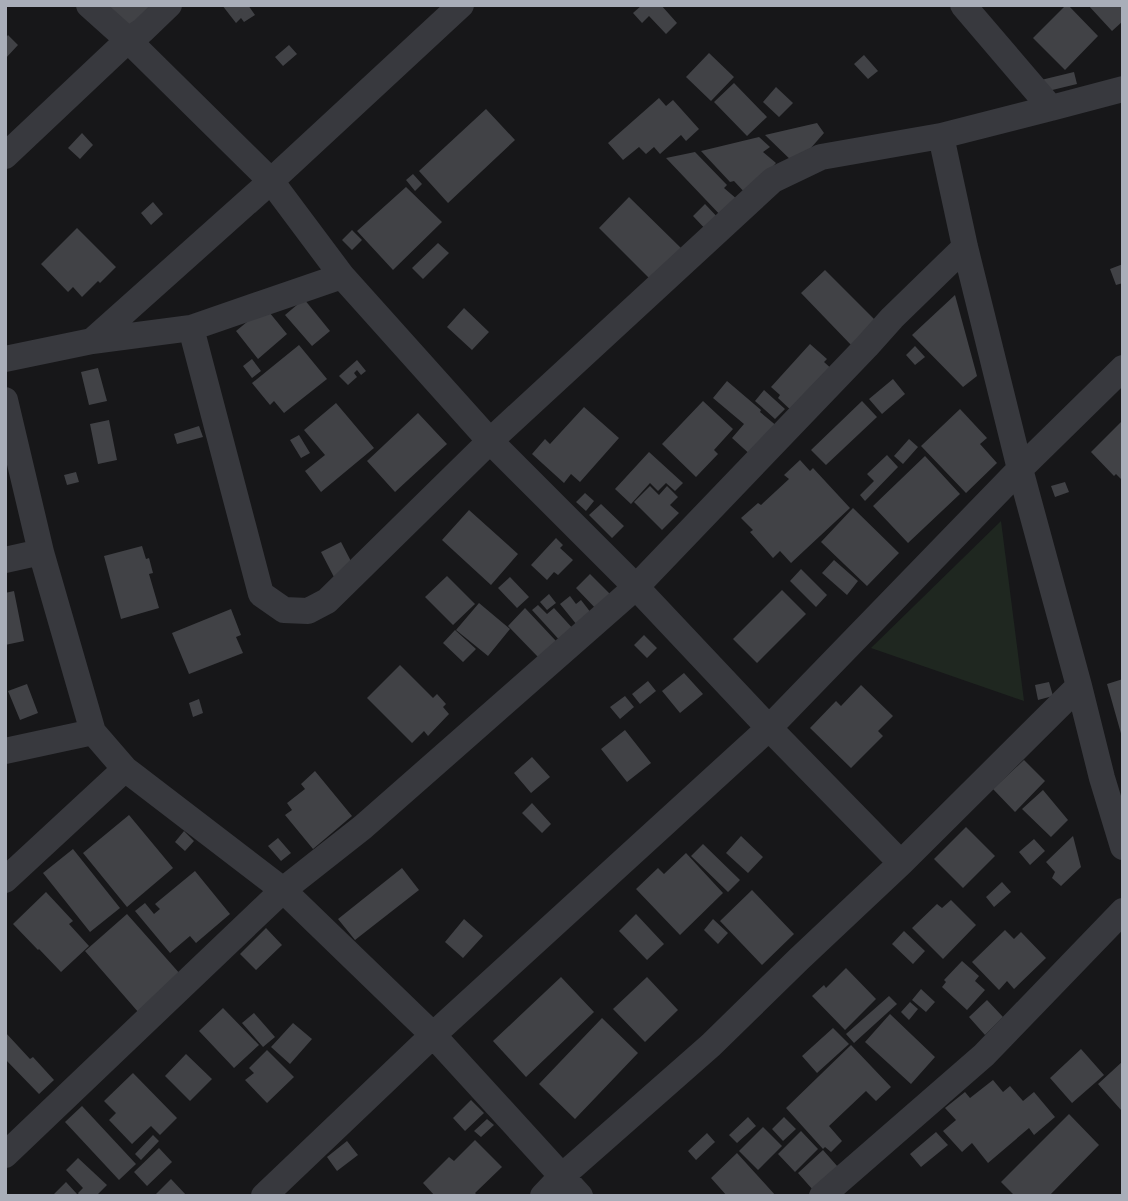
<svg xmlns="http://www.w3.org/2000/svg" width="1128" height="1201" viewBox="0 0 1128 1201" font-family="'Space Grotesk',sans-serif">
  <rect width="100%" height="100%" fill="#171719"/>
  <path fill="#1f2720" d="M1001,521L1024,701L871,648Z"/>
  <path fill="#414246" d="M106,5H151L128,28Z
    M222,5H248L255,15L244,22L241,18L236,23Z
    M642,5H661L677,23L666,34L649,16L642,23L633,13Z
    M1066,5H1068L1098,36L1065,70L1033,38Z
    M1088,5H1123V21L1112,31Z
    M8,35L18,45L5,59V39Z
    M289,45L297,54L283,66L275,57Z
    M709,53L734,77L711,101L686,77Z
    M864,55L878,71L868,79L854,64Z
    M1074,72L1077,84L1044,92L1041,80Z
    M734,83L767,117L747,136L714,102Z
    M776,87L793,103L779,117L763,102Z
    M659,98L666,106L673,100L699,129L686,141L681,135L660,154L654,147L646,154L639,147L623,160L608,143Z
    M486,109L515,140L448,203L419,171Z
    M817,123L824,133L796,165L765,135Z
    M82,133L93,145L80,159L68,148Z
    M759,137L770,147L763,152L776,163L747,195L734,181L730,182L701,151Z
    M695,152L727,185L724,188L738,200L724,219L666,158Z
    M413,174L422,184L415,191L406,180Z
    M406,187L442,222L393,270L357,231Z
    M629,197L682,249L651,280L599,228Z
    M153,202L163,214L151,225L141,213Z
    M705,204L722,222L710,234L693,216Z
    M77,228L116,267L100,283L98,281L82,297L73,287L68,292L41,264Z
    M352,230L362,240L352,250L342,240Z
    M438,243L449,253L423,279L412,268Z
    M1123,264V283L1116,285L1110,269Z
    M825,270L878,323L853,347L801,293Z
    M955,295L977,376L963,387L912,335Z
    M304,299L330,331L312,346L285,315Z
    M265,307L287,334L258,359L236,331Z
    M464,308L489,332L472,350L447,327Z
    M810,344L827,359L824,362L834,371L795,414L778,398L780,395L771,387Z
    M299,345L327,379L284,413L274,401L270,405L252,383Z
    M915,346L925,357L915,365L906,355Z
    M252,359L261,371L252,378L243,366Z
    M357,360L366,371L361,375L357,370L354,373L357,377L348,385L339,376Z
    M98,368L107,401L89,405L81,372Z
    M893,379L905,394L882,414L869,399Z
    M727,381L761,410L760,412L778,427L753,457L732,438L744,424L713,398Z
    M764,390L785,409L775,419L755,401Z
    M703,401L733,429L714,450L718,454L696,477L662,444Z
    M862,401L877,417L826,465L811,450Z
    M336,403L374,448L321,492L305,471L325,455L304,430Z
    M584,407L619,438L580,482L571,474L564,483L532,454L545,439L550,444Z
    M960,409L987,438L980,444L997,463L966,493L921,446Z
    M418,413L447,444L395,492L367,461Z
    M109,420L117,460L98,464L90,424Z
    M1123,420V481L1116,474L1114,476L1091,452Z
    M199,426L203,437L177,444L174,434Z
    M299,435L310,453L301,458L290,440Z
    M909,439L918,447L903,464L894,456Z
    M649,452L683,483L675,491L666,483L658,491L650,483L631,504L615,489Z
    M887,455L898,467L865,501L860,495L874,481L867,474Z
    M925,456L960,494L908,543L873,506Z
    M800,460L810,471L813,468L850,508L791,563L780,551L773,558L750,532L753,530L741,518L758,503L761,505L789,479L784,475Z
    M76,472L79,482L67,485L64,475Z
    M1065,482L1069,492L1055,497L1051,486Z
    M650,486L659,495L667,486L678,497L670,505L679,513L662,530L634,502Z
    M585,493L594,501L586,511L576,502Z
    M601,504L624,526L612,538L589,515Z
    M853,508L899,553L867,586L821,542Z
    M469,510L518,554L491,585L442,540Z
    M556,538L563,545L560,548L573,560L558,575L554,572L547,580L531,565Z
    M341,542L355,569L335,579L321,552Z
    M142,546L146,559L149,558L153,573L149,574L159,608L121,619L104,556Z
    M834,560L858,581L847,595L822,573Z
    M801,569L827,595L816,607L790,581Z
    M590,574L614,598L599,612L576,588Z
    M447,576L475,604L453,625L425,597Z
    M510,577L529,597L517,608L498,588Z
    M782,590L806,614L757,663L733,639Z
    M14,591L24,641L5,645V593Z
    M549,594L556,603L547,610L540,602Z
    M570,596L576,604L581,600L595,618L581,630L560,604Z
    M479,603L510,629L488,656L456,630Z
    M538,605L547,614L554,608L576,632L563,644L532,610Z
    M525,608L556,641L539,658L508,626Z
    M231,609L241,635L236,637L243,653L189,674L172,633Z
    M455,630L476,649L463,662L443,643Z
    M644,635L657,648L647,658L634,645Z
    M400,665L433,698L437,694L446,704L443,707L449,714L428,736L424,731L412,743L367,698Z
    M684,673L703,694L680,713L662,691Z
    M1123,679V737H1122L1107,684Z
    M648,681L656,691L640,704L632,694Z
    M1049,682L1053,696L1038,700L1035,685Z
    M27,684L38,713L20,720L8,691Z
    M861,685L893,716L878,731L883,736L851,768L810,728L836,701L841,706Z
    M625,696L634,707L620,719L610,707Z
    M199,699L203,713L193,717L189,703Z
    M625,730L651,763L627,782L601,749Z
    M532,757L550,777L531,793L514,773Z
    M1024,760L1045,781L1015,812L993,789Z
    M315,771L352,816L313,849L285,815L292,810L287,803L305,789L301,784Z
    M1043,790L1068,820L1051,837L1022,809Z
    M532,803L551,824L542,833L522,813Z
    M129,815L173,868L127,907L83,853Z
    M966,827L995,856L963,888L934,859Z
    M184,831L194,841L185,851L175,842Z
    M741,836L763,857L748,873L726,853Z
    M1073,836L1081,867L1061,886L1052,878L1055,872L1046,862Z
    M278,838L291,853L281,861L268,846Z
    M1034,839L1045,851L1030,865L1019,852Z
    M703,844L740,880L728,892L691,856Z
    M73,849L120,908L90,932L43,873Z
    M686,853L723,893L680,935L636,889L658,868L664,874Z
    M402,868L419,890L355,940L338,919Z
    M195,871L230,914L196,943L190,936L170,953L135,911L145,903L154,914L160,909L155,904Z
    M1002,882L1011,892L994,907L986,897Z
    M752,890L794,934L762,965L720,921Z
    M46,892L73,921L69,924L89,946L61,972L39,949L38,950L13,924Z
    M951,900L976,925L943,959L912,928L937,904L942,908Z
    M127,914L181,975L139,1013L85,951Z
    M636,914L664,944L647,960L619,931Z
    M464,919L483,936L463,958L445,942Z
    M713,919L728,933L718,944L704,930Z
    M266,928L282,945L256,970L240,954Z
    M1005,930L1014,939L1021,932L1046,958L1014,989L1007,981L999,990L972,962Z
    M904,931L925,951L913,964L892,944Z
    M962,961L979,976L975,981L985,990L967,1010L942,987L946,982L944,980Z
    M846,968L876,999L845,1030L812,996L824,985L826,988Z
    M561,977L594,1012L526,1077L493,1041Z
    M647,977L678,1010L645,1042L613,1009Z
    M921,989L935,1002L926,1012L912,1000Z
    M889,996L897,1004L854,1043L846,1034Z
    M987,1000L1003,1017L985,1035L969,1017Z
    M910,1002L918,1009L909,1020L901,1012Z
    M223,1008L259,1045L234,1068L199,1031Z
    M254,1013L275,1037L263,1047L242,1023Z
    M890,1014L935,1057L911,1084L865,1042Z
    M602,1018L638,1053L575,1119L539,1084Z
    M293,1023L312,1039L290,1064L271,1047Z
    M833,1028L849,1044L817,1073L802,1056Z
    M5,1032L30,1059L33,1057L54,1080L39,1094L5,1059Z
    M851,1045L891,1087L876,1101L866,1091L829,1126L842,1141L831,1152L825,1147L823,1149L786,1108Z
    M1081,1049L1104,1075L1072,1103L1050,1078Z
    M267,1050L294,1077L267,1103L245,1080L254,1073L249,1068Z
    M186,1054L212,1079L190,1101L165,1076Z
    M1123,1061V1108L1121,1110L1098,1084Z
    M133,1073L177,1118L160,1135L151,1126L132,1144L109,1120L116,1113L104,1101Z
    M993,1080L1003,1092L1010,1086L1023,1101L1034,1092L1055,1117L1034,1135L1029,1128L988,1163L972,1143L962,1152L943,1131L956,1120L945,1108L965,1092L970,1098Z
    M471,1100L484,1113L465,1131L453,1118Z
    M82,1106L136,1164L119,1180L65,1122Z
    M1069,1114L1099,1145L1049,1196H1015L1001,1182Z
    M748,1117L756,1126L737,1143L729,1135Z
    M784,1117L796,1129L783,1141L772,1129Z
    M487,1119L494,1125L481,1137L474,1131Z
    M763,1127L782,1146L758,1170L739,1151Z
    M801,1131L818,1149L795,1172L778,1154Z
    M936,1132L948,1145L921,1167L910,1154Z
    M707,1133L715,1142L696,1160L688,1151Z
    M153,1135L159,1141L141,1160L135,1154Z
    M475,1140L502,1167L475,1193L478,1196H435L423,1183L449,1157L454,1161Z
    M347,1141L358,1155L337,1171L327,1157Z
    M159,1148L172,1162L147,1186L134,1172Z
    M823,1150L838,1167L813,1190L798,1173Z
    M737,1153L776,1196H727L711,1178Z
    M78,1158L107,1185L96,1196H80L78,1193L83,1188L66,1170Z
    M171,1179L187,1196H154Z
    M66,1182L77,1194L76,1196H52Z"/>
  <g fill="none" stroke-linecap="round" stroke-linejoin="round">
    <path stroke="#38393e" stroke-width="26" d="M89,5L128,40L271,181L342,276L490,441L636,587L769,728L901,863
      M963,5L1051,108L941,136L965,247L1020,469L1079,686L1102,778L1123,847
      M1051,108L1123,89
      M5,156L128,40L142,31L169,5
      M191,328L261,594L284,610L308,611L327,601L490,441L773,180L821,157L941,136
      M92,341L271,181L461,5
      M5,359L92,341L191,328L342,276
      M5,400L41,552L5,560
      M93,732L125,769L283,890L433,1035L580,1196
      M5,751L93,732L41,552
      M5,880L125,769
      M5,1155L283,890L363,827L636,587L867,346L892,318L965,247
      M264,1196L433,1035L769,728L1020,469L1123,368
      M543,1196L561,1177L711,1045L799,959L901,863L1079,686
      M822,1196L984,1055L1123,911"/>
  </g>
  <rect width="1128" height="1201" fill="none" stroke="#a9aeb9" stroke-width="14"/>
</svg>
